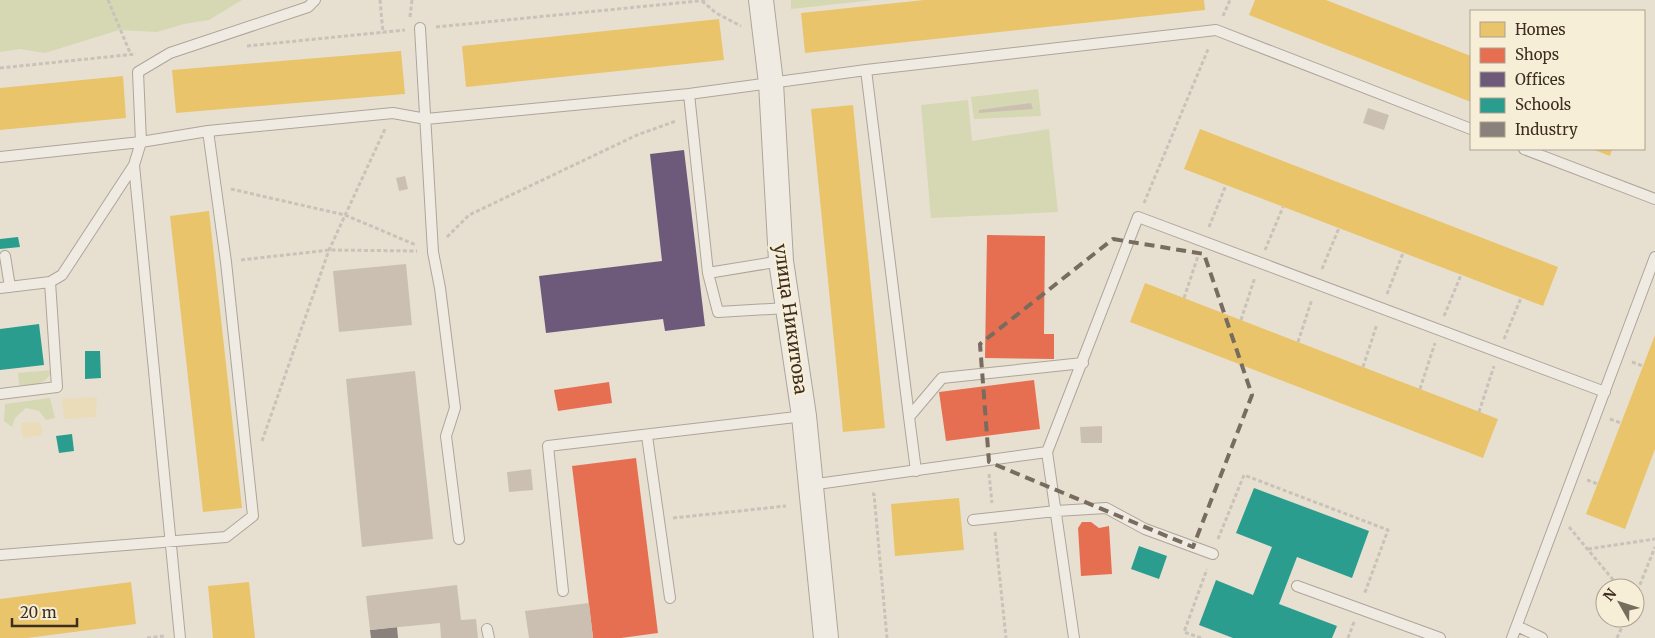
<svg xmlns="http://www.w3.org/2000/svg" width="1655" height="638" viewBox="0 0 1655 638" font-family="Merriweather,serif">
  <rect width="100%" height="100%" fill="#e7e0d1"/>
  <path fill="#d6d7b3" d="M0,0H242L209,20L184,24L157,32L119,30L45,53L20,49L0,52Z
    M791,0H874L791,9Z
    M1038,89L1041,116L974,119L971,97Z
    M968,100L972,141L1049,129L1058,212L931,218L921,105Z
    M52,370C46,386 34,385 19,385L18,373Z
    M50,398L55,418L46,420L39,411L26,408L15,418L12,427L4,421L5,404Z"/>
  <path fill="#eadcb9" d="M97,397L96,417L64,419L62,399Z
    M40,422L43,435L23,438L21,423Z"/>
  <path fill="#e9c46a" d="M924,0H1204L1205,10L805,53L801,13Z
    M1255,0H1326L1471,56V102L1249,15Z
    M719,19L724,60L466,87L462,46Z
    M401,51L405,94L176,113L172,70Z
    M123,76L126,118L0,130V88Z
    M853,105L885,428L843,432L811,109Z
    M1200,129L1558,267L1543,306L1184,169Z
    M1592,149H1612L1610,156Z
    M209,211L242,508L203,512L170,216Z
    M1145,283L1498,419L1483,458L1130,322Z
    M1655,335V449L1625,529L1586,514Z
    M959,498L964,550L895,556L891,504Z
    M131,582L136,624L27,638H0V599Z
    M249,582L255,638H213L208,586Z"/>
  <path fill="#e76f51" d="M987,235L1045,236L1044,334H1054V359L985,358Z
    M1034,380L1040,429L946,441L939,392Z
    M609,382L612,403L558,411L554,390Z
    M636,458L658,633L621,638H593L572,466Z
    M1082,522H1091L1099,528L1109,526L1112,574L1081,576L1078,528Z"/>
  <path fill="#6d597a" d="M684,150L705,326L665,331L663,319L546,333L539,276L662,261L650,154Z"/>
  <path fill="#2a9d8f" d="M18,237L20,247L0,249V239Z
    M39,324L44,365L0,370V329Z
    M85,351H100L101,378L85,379Z
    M72,434L74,451L59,453L56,436Z
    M1254,488L1369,531L1352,578L1297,557L1279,604L1337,626L1332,638H1233L1199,625L1216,580L1253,595L1272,547L1236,533Z
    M1139,546L1167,556L1159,579L1131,569Z"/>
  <path fill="#8a817c" d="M397,627L398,638H371L370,630Z"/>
  <path fill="#cbbfb2" d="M1031,103L1033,109L979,113V110Z
    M1368,108L1389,115L1384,130L1363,123Z
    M405,176L408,189L399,191L396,178Z
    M406,264L412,325L339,332L333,271Z
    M415,371L433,539L362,547L346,379Z
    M1102,426V443H1081L1080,427Z
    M531,469L533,490L509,492L507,472Z
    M457,585L461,620L476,619L478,638H441L440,623L370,630L366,596Z
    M589,603L593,638H529L525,611Z"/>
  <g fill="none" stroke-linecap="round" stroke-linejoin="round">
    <g stroke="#ada599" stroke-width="12">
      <path id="service" d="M420,28L433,252L440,288L455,408L446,436L459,539
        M866,70L909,417
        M689,94L708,273L781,261
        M1524,149L1655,199
        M0,157L141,142L208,131L393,113L426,119L689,94L866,70L1216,30L1471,129
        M5,256L10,287
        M708,273L718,312L787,308
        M0,288L50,282L62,275L134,165
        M0,394L57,387L50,282
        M647,436L670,598
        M916,471L909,417L942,378L1083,363
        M810,485L1047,452
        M973,520L1056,511L1106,508L1145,529L1213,554
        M0,555L226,537L253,516L226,262L208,131
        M1297,586L1440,638
        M563,591L548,446L804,416
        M1517,626L1542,638
        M487,629L489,638
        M180,638L134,165L141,142L138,72L170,53L308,7L315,0
        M1074,638L1047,452L1138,217L1605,392
        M1512,638L1655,257"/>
    </g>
    <g stroke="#ada599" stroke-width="26">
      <path id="tertiary" d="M761,0L771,83L781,261L804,416L826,638"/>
    </g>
    <path stroke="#c8c2b9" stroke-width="3" stroke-dasharray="4 2.5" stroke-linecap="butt" d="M108,0L131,55
      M380,0L383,33
      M702,1L716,13L741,26
      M1223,16L1230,0
      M410,17L412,0
      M436,27L708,0
      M247,46L405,30
      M0,68L136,54
      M231,189L345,215L416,245
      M1144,203L1209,47
      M1209,227L1226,185
      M447,237L469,215L637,135L676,121
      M1265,250L1283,207
      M241,260L329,250L417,251
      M1322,269L1339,228
      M1387,294L1403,253
      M1184,298L1198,256
      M1444,316L1461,275
      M1241,320L1255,277
      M1504,339L1521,298
      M1298,342L1312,299
      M1632,362L1643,366
      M1363,367L1377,324
      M1420,389L1435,343
      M1479,412L1494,366
      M1610,419L1621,423
      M262,441L329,250L385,129
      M989,474L992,503
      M1587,480L1598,484
      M872,494H874L887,638
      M673,518L786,506
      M1569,527L1620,588
      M995,532L1006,638
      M1218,539L1244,475L1388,530L1364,595
      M1588,549L1655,539
      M1635,597L1655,547
      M147,638L164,636
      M1201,638L1184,632L1207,569
      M1348,638L1354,622
      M1617,638L1626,618"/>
    <use href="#service" stroke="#efebe3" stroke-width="10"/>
    <use href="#tertiary" stroke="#efebe3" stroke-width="24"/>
  </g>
  <path fill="none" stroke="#786c5e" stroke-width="4" stroke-dasharray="10 6" stroke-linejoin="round" d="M1113,239L1204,254L1252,395L1193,547L989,462L980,344Z"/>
  <g text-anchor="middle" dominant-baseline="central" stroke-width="5" stroke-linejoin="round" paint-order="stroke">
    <g font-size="18" fill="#3d2e20" stroke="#f7eed8">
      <text transform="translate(791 319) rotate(82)">улица Никитова</text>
    </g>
  </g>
  <rect x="1470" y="10" width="175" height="140" fill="#f7eed8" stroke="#ada18e"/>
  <rect x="1480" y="22" width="25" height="15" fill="#e9c46a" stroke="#ada18e"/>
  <text x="1515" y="35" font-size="15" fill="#3d2e20">Homes</text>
  <rect x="1480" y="48" width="25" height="15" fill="#e76f51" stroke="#ada18e"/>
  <text x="1515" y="60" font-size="15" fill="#3d2e20">Shops</text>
  <rect x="1480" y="72" width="25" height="15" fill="#6d597a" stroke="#ada18e"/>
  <text x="1515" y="85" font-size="15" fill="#3d2e20">Offices</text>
  <rect x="1480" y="98" width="25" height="15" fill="#2a9d8f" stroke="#ada18e"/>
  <text x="1515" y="110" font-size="15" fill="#3d2e20">Schools</text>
  <rect x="1480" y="122" width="25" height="15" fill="#8a817c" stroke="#ada18e"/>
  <text x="1515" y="135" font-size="15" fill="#3d2e20">Industry</text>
  <g transform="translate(1620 603) rotate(309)"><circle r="24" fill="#f7eed8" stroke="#ada18e"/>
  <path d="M0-4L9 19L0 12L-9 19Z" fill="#786c5e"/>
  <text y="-8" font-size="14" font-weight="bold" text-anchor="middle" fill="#3d2e20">N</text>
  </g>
  <path d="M12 618v8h65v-8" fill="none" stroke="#3d2e20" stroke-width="2.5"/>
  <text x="20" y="618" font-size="15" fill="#3d2e20" stroke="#f7eed8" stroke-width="4" paint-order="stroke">20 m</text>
</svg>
